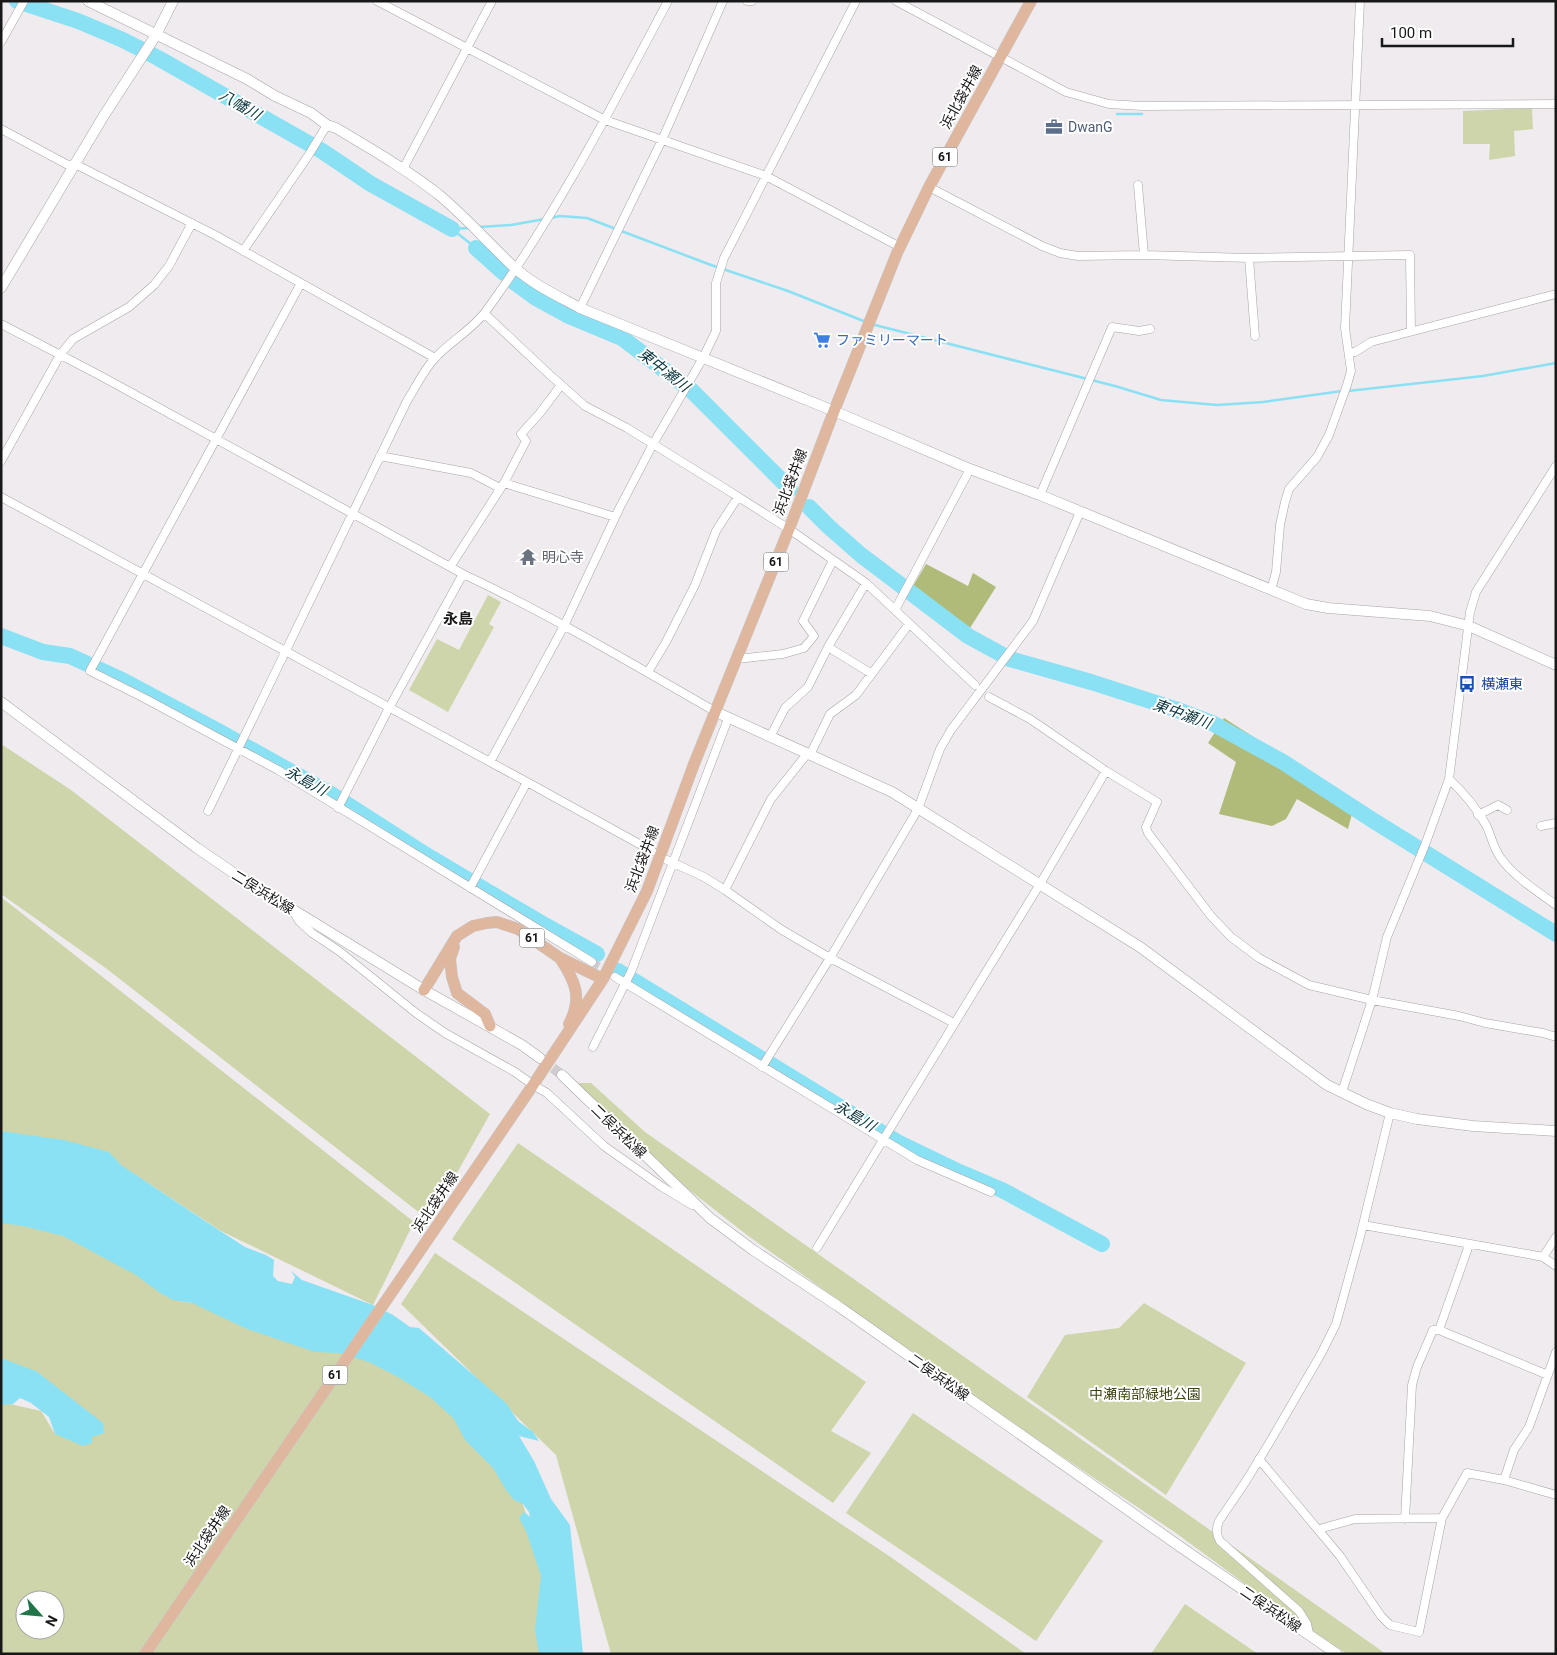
<svg xmlns="http://www.w3.org/2000/svg" width="1557" height="1655" viewBox="0 0 1557 1655" font-family="Roboto,'Noto Sans JP',sans-serif">
  <rect width="100%" height="100%" fill="#efebef"/>
  <path fill="#ced5aa" fill-rule="evenodd" d="M1532,108L1533,129L1514,131L1515,156L1489,160L1490,144H1463V111Z
    M488,595L501,602L489,624L494,627L448,712L409,690L437,639L459,650Z
    M1,744L71,790L490,1114L430,1221L107,969L1,894Z
    M1,897L414,1222L373,1305L221,1231L96,1149L1,1154Z
    M577,1083H591L645,1132L1386,1654H1347L1294,1620L1176,1533L981,1402L747,1235L688,1189Z
    M518,1143L866,1382L831,1431L871,1453L833,1503L452,1239Z
    M1,1215L107,1237L179,1301L331,1325L444,1393L523,1504L563,1654H4L1,1651V1402L41,1411L55,1434L91,1437L1,1358ZM25,1600H55V1630H25Z
    M435,1253L892,1558L1026,1654H611L556,1455L401,1304Z
    M1144,1303L1246,1363L1166,1495L1027,1397L1065,1335L1119,1328Z
    M913,1413L1103,1541L1036,1641L846,1513Z
    M1185,1604L1258,1654H1151Z"/>
  <path fill="#b1bb79" d="M926,564L968,586L973,573L996,587L970,628L912,588Z
    M1224,718L1355,802L1348,829L1297,799L1286,819L1272,826L1219,814L1236,762L1208,743Z"/>
  <path fill="#8ae1f3" d="M1,1131L64,1140L109,1152L121,1165L205,1221L245,1247L266,1255L274,1260L273,1276L278,1281L292,1284L295,1277L291,1271L302,1280L373,1305L393,1315L410,1327L419,1328L506,1403L518,1421L533,1432L539,1441L519,1436L534,1461L551,1499L570,1525L583,1654H539L535,1630L541,1576L526,1531L519,1518L524,1512L530,1517L529,1512L523,1504L514,1500L506,1490L493,1468L465,1440L454,1419L430,1397L398,1377L369,1362L339,1353L315,1352L247,1329L192,1303L173,1300L160,1293L136,1275L63,1236L23,1226L1,1223Z
    M1,1358L36,1371L103,1423L104,1433L92,1437V1443L83,1446L55,1434L49,1417L31,1403L20,1398L13,1404L1,1405Z"/>
  <g fill="none" stroke-linecap="round" stroke-linejoin="round">
    <path stroke="#8ae1f3" stroke-width="2.5" d="M1117,114H1142
      M551,218L560,216L587,218L711,265L788,291L866,322
      M479,227L511,225L545,219
      M471,228L452,229L476,248
      M871,324L1115,386L1161,400L1217,405L1263,402L1342,391
      M1348,391L1483,376L1556,363"/>
    <path stroke="#8ae1f3" stroke-width="16" d="M17,1L78,21L123,40L158,58L322,151L371,184L452,229
      M476,248L504,273
      M514,282L536,298L567,315L622,338L692,391L790,489
      M809,507L829,527L861,555L968,636L1010,659L1091,682L1175,709L1212,723L1283,762L1374,821L1556,934
      M1,636L43,652L70,656L83,662L124,681L220,732L331,794L426,855L541,923L597,954
      M618,971L899,1143L955,1170L1002,1190L1102,1244"/>
    <path stroke="#cfcbcf" stroke-width="8" stroke-dasharray="8 4" stroke-linecap="butt" d="M592,962L609,973"/>
    <path stroke="#cfcbcf" stroke-width="10" stroke-dasharray="10 5" stroke-linecap="butt" d="M541,1059L562,1075"/>
    <g stroke="#a8a4a8" stroke-width="9">
      <path id="street" d="M377,1L605,120L766,176L900,247
        M747,1H752
        M896,1L1066,92L1109,104L1142,106L1556,104
        M1,42L24,1
        M1,129L68,165L75,164L215,235L435,358
        M403,169L492,1
        M1138,185L1144,255
        M929,187L1042,246L1060,253L1078,256L1144,255L1249,258L1410,255L1411,331
        M243,251L308,156L327,125
        M1249,258L1255,336
        M301,283L90,671L144,698L278,770L592,962
        M580,308L662,140L723,1
        M485,314L550,375L585,406L627,428L721,486L789,529L866,583L975,685
        M1,324L99,375L463,574C550,615 633,664 716,712
        M1350,353L1355,352L1371,342L1556,294
        M380,456L471,473L500,488
        M1,461L60,355L73,339L129,307L154,285L169,266L192,223
        M504,483L615,517
        M1040,495L1112,327L1139,331L1150,329
        M1,497L527,782L652,851
        M450,567L504,483L526,441L521,434L540,413L561,385
        M1271,590L1276,572L1280,525L1285,502L1289,489L1317,457L1329,435L1347,385L1351,371L1345,328L1360,1
        M895,610L970,469
        M828,647L872,674
        M737,659L783,654L804,648L814,636L803,621L833,560
        M648,672L666,642L695,585L716,531L738,497
        M770,737L785,708L808,687L828,647L866,583
        M810,755L830,714L856,695L909,624
        M490,762L564,626L620,507L653,444L703,358L716,331V283L724,258L856,1
        M1106,771L1157,802L1146,827L1148,833L1211,916L1231,937L1259,958L1309,985L1372,1000L1459,1016L1485,1023L1543,1033L1556,1037
        M1449,779C1462,791 1477,809 1486,825C1491,835 1493,847 1500,857C1512,875 1538,892 1556,905
        M338,808L389,708L463,574
        M208,811L407,401C416,387 424,369 436,357C451,341 473,329 486,311C557,214 612,106 668,1
        M1478,815L1498,805L1507,810
        M1541,826L1556,823
        M667,860L704,877L725,890L782,930L830,958L954,1023
        M470,888L527,782
        M725,890L771,799L807,754
        M293,911L299,921L312,933L339,951L416,1013L445,1033L515,1072L533,1085L547,1093L604,1146L662,1187L692,1205
        M615,977L917,1160L991,1192
        M593,1047L631,972L728,719
        M762,1067L830,958L918,809L940,749L951,730L1033,621L1080,512
        M1342,1092L1372,1000L1387,937L1425,845L1449,779L1470,612L1476,592L1556,466
        M883,1140L1040,884L1106,771L1030,719L989,697
        M1363,1225L1533,1255L1543,1257L1556,1266
        M817,1248L883,1140
        M1543,1257L1556,1237
        M1439,1330L1548,1375
        M1259,1459L1340,1556L1381,1616L1390,1625L1419,1632L1442,1518L1467,1473L1504,1480L1556,1495
        M1504,1480L1514,1450L1529,1427L1556,1352
        M1405,1519L1412,1385L1417,1367L1433,1330H1439L1469,1245
        M1319,1529L1355,1519L1442,1518
        M1309,1634L1307,1624L1299,1611L1220,1541C1216,1534 1216,1529 1219,1521L1246,1481L1271,1440L1321,1354L1336,1324L1360,1237L1390,1113"/>
    </g>
    <g stroke="#a8a4a8" stroke-width="11">
      <path id="secondary" d="M88,1L247,79L275,96L311,113L327,125L336,128C371,149 406,169 438,194C466,217 489,244 515,268C534,285 558,296 580,308L834,411L970,469L1040,495L1306,604L1328,608L1430,616L1469,626L1556,665
        M1,288L103,117L156,35L173,1
        M1,702L197,848L238,876L424,990L522,1045L540,1058
        M716,712L892,792L1140,947L1327,1085L1366,1104L1390,1113L1417,1119L1473,1126L1556,1131
        M562,1075L710,1218L753,1250L838,1306L1182,1548L1337,1654"/>
    </g>
    <g stroke="#c8c8c8" stroke-width="12">
      <path id="primary" d="M454,947L450,959L452,977L457,993L485,1014L490,1026
        M560,958C575,981 583,997 569,1024
        M424,990L457,936L473,926L487,923L497,922L518,929L560,958L603,979
        M145,1654L533,1085L603,979L647,891L694,764L789,529L834,411L897,253L929,187L1031,1"/>
    </g>
    <use href="#street" stroke="#fff" stroke-width="8"/>
    <use href="#secondary" stroke="#fff" stroke-width="10"/>
    <use href="#primary" stroke="#dfb79f" stroke-width="11"/>
  </g>
  <defs>
    <g id="office-bare" transform="scale(1.35)"><path d="M-6-3h4V-5.5h4V-3h4V5H-6ZM-1-4.5V-3h2v-1.5ZM-6 0V1H6V0Z" fill="#5c6f8a" stroke="#fff" stroke-width="2.5" paint-order="stroke"/></g>
    <g id="supermarket-bare" transform="scale(1.35)"><path d="M-6-5.5h2.5l.6 2H6L4.5 2H-2.5L-4.4-4H-6ZM-1.5 3.2a1.3 1.3 0 1 0 .1 0ZM3 3.2a1.3 1.3 0 1 0 .1 0Z" fill="#3f7fe0" stroke="#fff" stroke-width="2.5" paint-order="stroke"/></g>
    <g id="temple-bare" transform="scale(1.35)"><path d="M0-6L5-2H3V0L6.5 2.5H4V6H1.5V3h-3V6H-4V2.5H-6.5L-3 0V-2H-5Z" fill="#6b7280" stroke="#fff" stroke-width="2.5" paint-order="stroke"/></g>
    <g id="bus-bare" transform="scale(1.35)"><path d="M-5-6H5V4H4V6H2V4H-2V6H-4V4H-5ZM-3.5-4V0h7V-4ZM-3.5 1.2v1.5H-2V1.2ZM2 1.2v1.5H3.5V1.2Z" fill="#1a4fb4" stroke="#fff" stroke-width="2.5" paint-order="stroke"/></g>
  </defs>
  <g fill-rule="evenodd">
    <use href="#office-bare" x="1054" y="127"/>
    <use href="#supermarket-bare" x="822" y="340"/>
    <use href="#temple-bare" x="528" y="557"/>
    <use href="#bus-bare" x="1467" y="684"/>
  </g>
  <g text-anchor="middle" dominant-baseline="central" stroke-width="4" stroke-linejoin="round" paint-order="stroke">
    <g fill="#fff" stroke="#5e5d5e" stroke-width="1">
      <rect x="932.5" y="147.5" width="25" height="19" rx="4"/>
      <rect x="763.5" y="552.5" width="25" height="19" rx="4"/>
      <rect x="519.5" y="928.5" width="25" height="19" rx="4"/>
      <rect x="322.5" y="1365.5" width="25" height="19" rx="4"/>
    </g>
    <g font-size="12" font-weight="bold" fill="#191819">
      <text x="945" y="157">61</text>
      <text x="776" y="562">61</text>
      <text x="532" y="938">61</text>
      <text x="335" y="1375">61</text>
    </g>
    <g font-size="14" fill="#191819" stroke="#fff">
      <text transform="translate(961 97) rotate(-61)">浜北袋井線</text>
      <text transform="translate(790 482) rotate(-69)">浜北袋井線</text>
      <text transform="translate(642 859) rotate(-69)">浜北袋井線</text>
      <text transform="translate(263 892) rotate(32)">二俣浜松線</text>
      <text transform="translate(619 1131) rotate(44)">二俣浜松線</text>
      <text transform="translate(435 1202) rotate(-56)">浜北袋井線</text>
      <text transform="translate(939 1377) rotate(35)">二俣浜松線</text>
      <text transform="translate(207 1536) rotate(-56)">浜北袋井線</text>
      <text transform="translate(1271 1609) rotate(34)">二俣浜松線</text>
    </g>
    <g font-size="14" fill="#4e5e75" stroke="#fff" text-anchor="start">
      <text x="1068" y="127">DwanG</text>
    </g>
    <g font-size="14" fill="#366cbe" stroke="#fff" text-anchor="start">
      <text x="836" y="340">ファミリーマート</text>
    </g>
    <g font-size="14" fill="#5b616d" stroke="#fff" text-anchor="start">
      <text x="542" y="557">明心寺</text>
    </g>
    <g font-size="14" fill="#164399" stroke="#fff" text-anchor="start">
      <text x="1481" y="684">横瀬東</text>
    </g>
    <g font-size="14" fill="#3d4210" stroke="#fff">
      <text x="1145" y="1394">中瀬南部緑地公園</text>
    </g>
    <g font-size="15" font-style="italic" fill="#0a353d" stroke="#fff">
      <text transform="translate(240 105) rotate(30)">八幡川</text>
      <text transform="translate(664 370) rotate(38)">東中瀬川</text>
      <text transform="translate(1182 714) rotate(20)">東中瀬川</text>
      <text transform="translate(306 781) rotate(29)">永島川</text>
      <text transform="translate(855 1116) rotate(31)">永島川</text>
    </g>
    <g font-size="15" font-weight="bold" fill="#191819" stroke="#fff">
      <text x="458" y="619">永島</text>
    </g>
  </g>
  <rect width="1557" height="1655" fill="none" stroke="#191819" stroke-width="5"/>
  <g transform="translate(40 1615) rotate(117)"><circle r="24" fill="#ffffff" stroke="#a3a3a3"/>
  <path d="M0-4L9 19L0 12L-9 19Z" fill="#217649"/>
  <text y="-8" font-size="14" font-weight="bold" text-anchor="middle" fill="#191819">N</text>
  </g>
  <path d="M1382 38v8h131v-8" fill="none" stroke="#191819" stroke-width="2.5"/>
  <text x="1390" y="38" font-size="15" fill="#191819" stroke="#ffffff" stroke-width="4" paint-order="stroke">100 m</text>
</svg>
